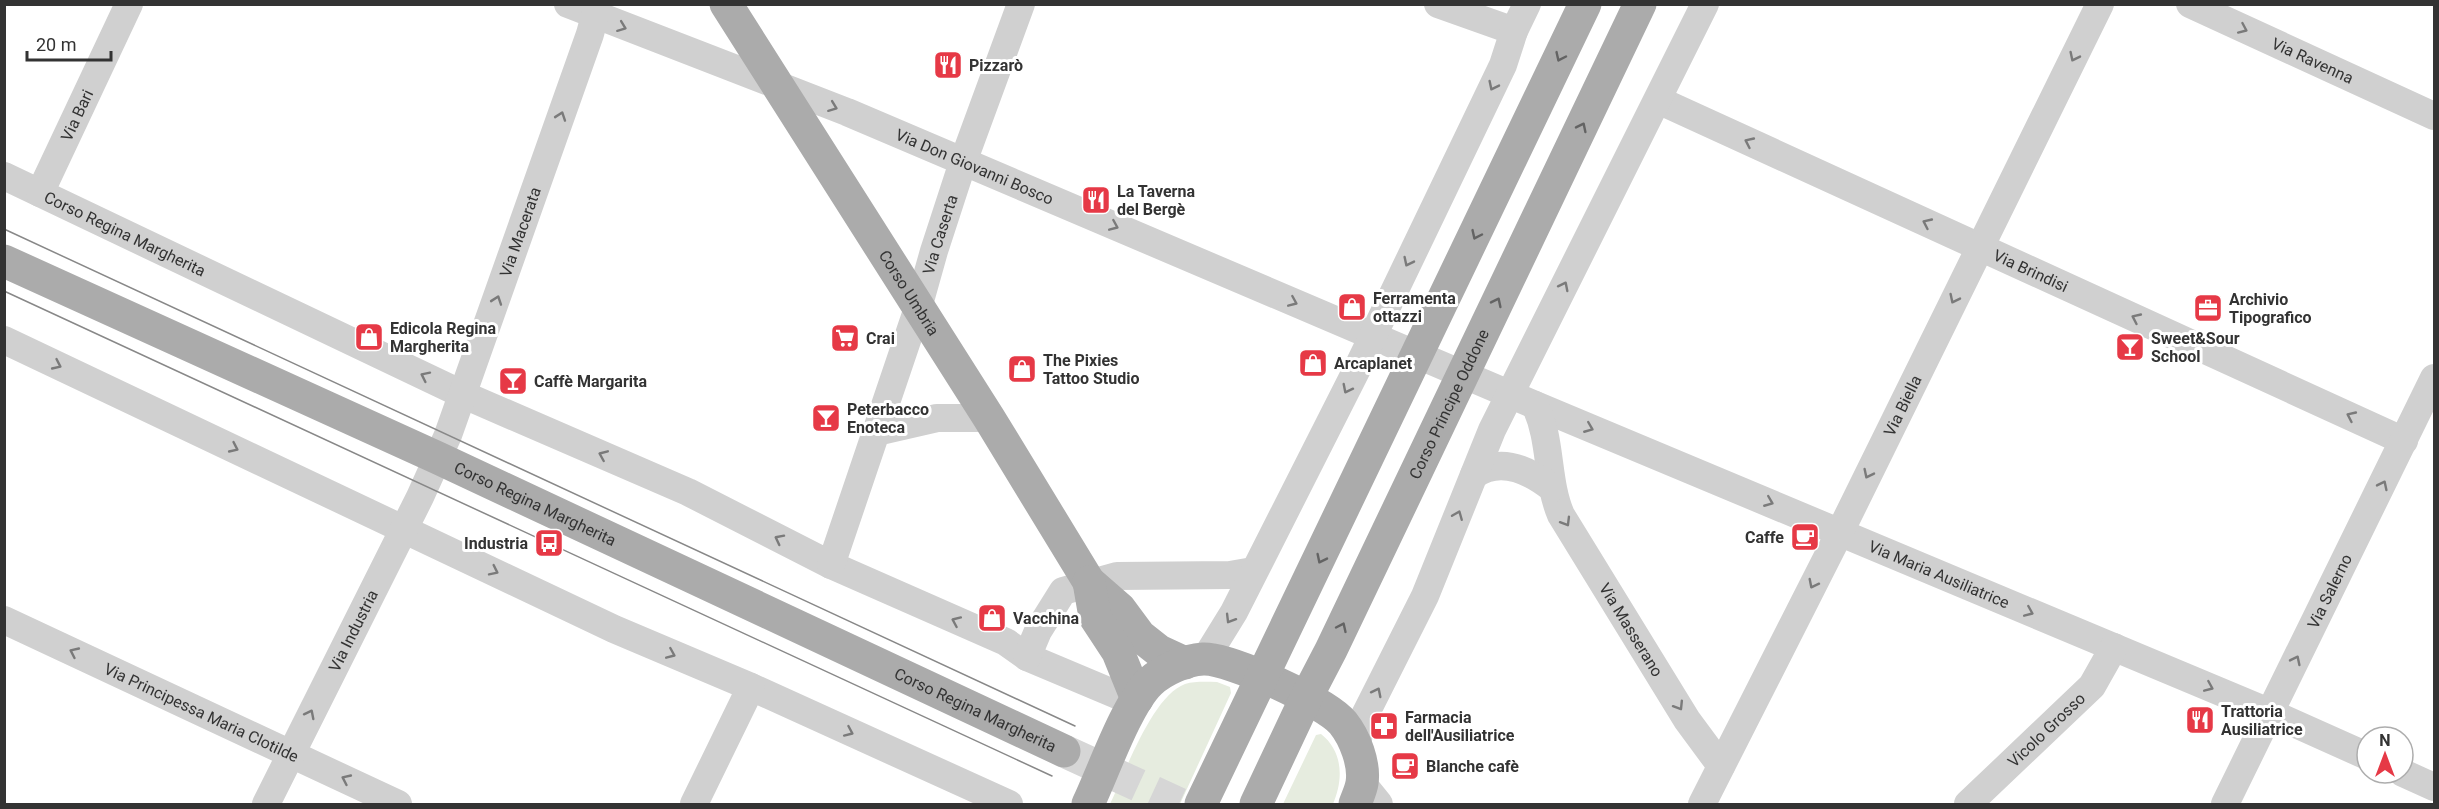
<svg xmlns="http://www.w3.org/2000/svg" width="2439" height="809" viewBox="0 0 2439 809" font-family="Roboto,sans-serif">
  <rect width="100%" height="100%" fill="#fff"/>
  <path fill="#e6ecdf" d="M1217,682L1230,687L1231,693L1180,804H1110C1125,773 1152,696 1185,684C1195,681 1207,682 1217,682Z
    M1321,734C1344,752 1343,781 1333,804H1283L1316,735Z"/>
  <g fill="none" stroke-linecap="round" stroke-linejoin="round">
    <path stroke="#d6d6d6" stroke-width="33" stroke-dasharray="33 16" stroke-linecap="butt" d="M1064,751L1179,804"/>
    <g stroke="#d0d0d0" stroke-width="28">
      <path id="s1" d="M568,4L847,112L1535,405L2271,713L2367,756"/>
      <path d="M1438,4L1514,31"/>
      <path id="s2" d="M2190,4L2434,116"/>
      <path id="s3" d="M1658,100L2404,441"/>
      <path id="s4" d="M4,176L464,395L688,492L831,565L1006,642L1027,657L1134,702"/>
      <path id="s5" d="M40,193L129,4"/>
      <path d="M4,340L614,629L751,687L1009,804"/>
      <path id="s6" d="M1535,405C1552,440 1546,480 1561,515L1687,720L1721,766"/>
      <path d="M876,432L937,418H989"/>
      <path d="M1474,475C1500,456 1529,470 1552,488"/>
      <path id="s7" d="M831,565L918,308L934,251L963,162L1021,4"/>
      <path id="s8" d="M4,620L398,804"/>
      <path d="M1027,657L1038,631L1063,591L1117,576L1230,575L1253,571"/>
      <path d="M1205,659L1234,612L1357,369L1503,65L1514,31L1527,4"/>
      <path d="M1356,746L1363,719L1425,596L1492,430L1705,4"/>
      <path d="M2403,773L2434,787"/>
      <path d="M1362,783L1379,804"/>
      <path id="s9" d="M266,804L420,497L448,435L590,34L598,4"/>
      <path d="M694,804L751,687"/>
      <path id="s10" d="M1702,804L1840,532L2100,4"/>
      <path id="s11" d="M1968,804L2092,686L2114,647"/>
      <path id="s12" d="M2225,804L2434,378"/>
    </g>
    <g stroke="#ababab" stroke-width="33">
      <path id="s13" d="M726,4L989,418L1089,582L1120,609L1140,636L1159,651L1185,663"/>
      <path id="s14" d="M4,261L438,458L1064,751"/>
      <path d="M1089,582L1095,617L1118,652L1137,699"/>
      <path d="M1088,804C1103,773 1126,705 1150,682C1163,670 1185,660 1203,659C1230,658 1327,703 1343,723C1355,738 1365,764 1362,783C1361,790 1357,798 1355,804"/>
      <path d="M1201,804L1585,4"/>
      <path id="s15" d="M1256,804L1306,698L1331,650L1640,4"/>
    </g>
    <path stroke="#888" stroke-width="1.5" d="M4,229L1075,726
      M4,291L1052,776"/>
  </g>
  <defs><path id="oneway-chevron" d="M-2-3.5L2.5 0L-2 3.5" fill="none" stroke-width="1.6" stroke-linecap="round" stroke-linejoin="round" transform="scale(1.5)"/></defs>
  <g stroke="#7a7a7a">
    <use href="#oneway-chevron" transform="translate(622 27) rotate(21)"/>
    <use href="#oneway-chevron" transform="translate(2243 29) rotate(24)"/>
    <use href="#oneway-chevron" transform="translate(2074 57) rotate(116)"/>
    <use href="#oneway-chevron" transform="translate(1493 86) rotate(116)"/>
    <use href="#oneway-chevron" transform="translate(833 107) rotate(21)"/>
    <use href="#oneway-chevron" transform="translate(561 116) rotate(-71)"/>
    <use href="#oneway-chevron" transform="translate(1749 142) rotate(-155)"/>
    <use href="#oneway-chevron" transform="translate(1927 223) rotate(-155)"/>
    <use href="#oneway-chevron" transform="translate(1114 226) rotate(23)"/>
    <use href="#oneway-chevron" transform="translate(1408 262) rotate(116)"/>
    <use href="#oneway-chevron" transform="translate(1564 286) rotate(-63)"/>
    <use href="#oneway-chevron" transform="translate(1954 299) rotate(116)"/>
    <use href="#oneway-chevron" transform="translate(497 300) rotate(-71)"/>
    <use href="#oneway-chevron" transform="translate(1293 302) rotate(23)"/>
    <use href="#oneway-chevron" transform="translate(2136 318) rotate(-155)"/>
    <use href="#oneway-chevron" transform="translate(57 365) rotate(25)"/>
    <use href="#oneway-chevron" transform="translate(425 376) rotate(-154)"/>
    <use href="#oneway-chevron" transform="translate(1347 389) rotate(117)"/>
    <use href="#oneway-chevron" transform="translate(2351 416) rotate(-155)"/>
    <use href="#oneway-chevron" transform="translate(1589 428) rotate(22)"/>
    <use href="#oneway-chevron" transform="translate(234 448) rotate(25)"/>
    <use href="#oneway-chevron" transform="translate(603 455) rotate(-157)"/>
    <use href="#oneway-chevron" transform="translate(1868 474) rotate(116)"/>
    <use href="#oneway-chevron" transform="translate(2383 485) rotate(-64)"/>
    <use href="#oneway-chevron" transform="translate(1769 502) rotate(22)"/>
    <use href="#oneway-chevron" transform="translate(1458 515) rotate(-68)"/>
    <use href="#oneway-chevron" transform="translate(1566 522) rotate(59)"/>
    <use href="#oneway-chevron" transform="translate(779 539) rotate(-153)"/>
    <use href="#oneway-chevron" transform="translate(494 571) rotate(26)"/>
    <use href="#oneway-chevron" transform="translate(1813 584) rotate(117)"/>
    <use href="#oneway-chevron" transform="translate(2029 612) rotate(23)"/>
    <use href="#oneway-chevron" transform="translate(1230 619) rotate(121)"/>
    <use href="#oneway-chevron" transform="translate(956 621) rotate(-156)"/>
    <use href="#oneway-chevron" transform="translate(74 652) rotate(-155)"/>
    <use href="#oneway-chevron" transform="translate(671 654) rotate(23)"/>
    <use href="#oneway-chevron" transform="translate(2296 660) rotate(-64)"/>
    <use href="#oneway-chevron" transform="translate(2209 687) rotate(23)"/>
    <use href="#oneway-chevron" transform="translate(1377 692) rotate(-63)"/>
    <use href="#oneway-chevron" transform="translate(1679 706) rotate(58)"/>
    <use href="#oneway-chevron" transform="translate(310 714) rotate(-63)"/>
    <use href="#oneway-chevron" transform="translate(849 732) rotate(24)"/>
    <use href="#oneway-chevron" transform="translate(346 779) rotate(-155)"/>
  </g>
  <g stroke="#636363">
    <use href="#oneway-chevron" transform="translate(1560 57) rotate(115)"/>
    <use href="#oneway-chevron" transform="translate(1582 127) rotate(-64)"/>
    <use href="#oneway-chevron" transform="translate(1476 235) rotate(115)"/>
    <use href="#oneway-chevron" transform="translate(1497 302) rotate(-64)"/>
    <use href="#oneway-chevron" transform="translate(1321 559) rotate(116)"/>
    <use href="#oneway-chevron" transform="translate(1342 627) rotate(-65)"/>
  </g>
  <defs>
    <g id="restaurant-square" transform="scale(1.5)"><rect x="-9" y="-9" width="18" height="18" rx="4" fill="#e63946" stroke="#fff"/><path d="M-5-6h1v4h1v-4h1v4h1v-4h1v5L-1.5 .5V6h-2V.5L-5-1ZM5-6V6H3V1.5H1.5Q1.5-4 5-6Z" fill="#fff"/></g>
    <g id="shop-square" transform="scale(1.5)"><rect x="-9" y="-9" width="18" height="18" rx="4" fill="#e63946" stroke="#fff"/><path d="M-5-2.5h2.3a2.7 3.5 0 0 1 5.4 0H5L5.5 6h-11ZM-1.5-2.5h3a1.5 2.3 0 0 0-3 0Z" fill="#fff"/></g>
    <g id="office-square" transform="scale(1.5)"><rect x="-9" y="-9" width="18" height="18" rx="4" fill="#e63946" stroke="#fff"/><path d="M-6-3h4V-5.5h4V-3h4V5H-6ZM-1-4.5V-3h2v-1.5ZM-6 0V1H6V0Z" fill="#fff"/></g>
    <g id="supermarket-square" transform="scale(1.5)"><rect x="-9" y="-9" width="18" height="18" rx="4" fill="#e63946" stroke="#fff"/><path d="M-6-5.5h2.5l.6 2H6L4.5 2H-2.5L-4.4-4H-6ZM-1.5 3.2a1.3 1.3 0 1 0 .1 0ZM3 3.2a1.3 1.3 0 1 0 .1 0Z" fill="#fff"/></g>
    <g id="bar-square" transform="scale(1.5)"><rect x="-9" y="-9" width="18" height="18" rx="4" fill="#e63946" stroke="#fff"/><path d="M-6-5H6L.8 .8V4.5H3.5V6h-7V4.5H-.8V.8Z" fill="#fff"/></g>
    <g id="cafe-square" transform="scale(1.5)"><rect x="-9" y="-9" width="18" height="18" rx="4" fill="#e63946" stroke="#fff"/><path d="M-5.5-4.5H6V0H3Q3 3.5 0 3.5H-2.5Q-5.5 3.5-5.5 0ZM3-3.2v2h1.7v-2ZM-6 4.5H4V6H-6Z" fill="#fff"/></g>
    <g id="bus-square" transform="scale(1.5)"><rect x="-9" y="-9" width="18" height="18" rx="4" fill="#e63946" stroke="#fff"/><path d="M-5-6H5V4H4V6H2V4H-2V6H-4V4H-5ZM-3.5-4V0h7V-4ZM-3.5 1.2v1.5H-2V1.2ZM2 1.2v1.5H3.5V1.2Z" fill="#fff"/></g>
    <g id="pharmacy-square" transform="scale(1.5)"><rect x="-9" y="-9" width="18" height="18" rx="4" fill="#e63946" stroke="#fff"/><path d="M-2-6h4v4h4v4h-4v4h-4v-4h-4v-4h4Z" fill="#fff"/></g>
  </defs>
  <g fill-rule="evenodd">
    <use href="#restaurant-square" x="948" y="65"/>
    <use href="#restaurant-square" x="1096" y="200"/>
    <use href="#shop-square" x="1352" y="307"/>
    <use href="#office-square" x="2208" y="308"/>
    <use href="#shop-square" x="369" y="337"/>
    <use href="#supermarket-square" x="845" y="338"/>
    <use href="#bar-square" x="2130" y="347"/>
    <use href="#shop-square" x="1313" y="363"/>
    <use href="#shop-square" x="1022" y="369"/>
    <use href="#bar-square" x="513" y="381"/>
    <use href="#bar-square" x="826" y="418"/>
    <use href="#cafe-square" x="1805" y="537"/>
    <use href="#bus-square" x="549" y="543"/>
    <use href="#shop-square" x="992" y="618"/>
    <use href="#restaurant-square" x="2200" y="720"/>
    <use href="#pharmacy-square" x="1384" y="726"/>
    <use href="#cafe-square" x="1405" y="766"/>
  </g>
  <g text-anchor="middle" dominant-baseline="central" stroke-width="6" stroke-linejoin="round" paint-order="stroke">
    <g font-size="16" fill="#333" stroke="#fff">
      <text stroke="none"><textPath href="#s2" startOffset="135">Via Ravenna</textPath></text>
      <text stroke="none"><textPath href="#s5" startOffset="86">Via Bari</textPath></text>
      <text stroke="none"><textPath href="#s1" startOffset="438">Via Don Giovanni Bosco</textPath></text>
      <text stroke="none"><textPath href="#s9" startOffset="627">Via Macerata</textPath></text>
      <text stroke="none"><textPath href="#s4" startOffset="134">Corso Regina Margherita</textPath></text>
      <text stroke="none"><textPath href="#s7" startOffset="348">Via Caserta</textPath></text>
      <text stroke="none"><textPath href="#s3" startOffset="410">Via Brindisi</textPath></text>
      <text stroke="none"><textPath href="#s13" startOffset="342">Corso Umbria</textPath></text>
      <text stroke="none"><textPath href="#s15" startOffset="444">Corso Principe Oddone</textPath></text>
      <text stroke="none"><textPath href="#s10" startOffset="446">Via Biella</textPath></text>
      <text stroke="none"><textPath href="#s14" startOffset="584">Corso Regina Margherita</textPath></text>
      <text stroke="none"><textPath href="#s1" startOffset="1485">Via Maria Ausiliatrice</textPath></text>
      <text stroke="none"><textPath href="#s12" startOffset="237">Via Salerno</textPath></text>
      <text stroke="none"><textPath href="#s6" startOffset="248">Via Masserano</textPath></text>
      <text stroke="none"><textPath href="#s9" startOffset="194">Via Industria</textPath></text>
      <text stroke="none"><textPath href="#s14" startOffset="1070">Corso Regina Margherita</textPath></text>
      <text stroke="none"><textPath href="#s8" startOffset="218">Via Principessa Maria Clotilde</textPath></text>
      <text stroke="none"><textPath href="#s11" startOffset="108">Vicolo Grosso</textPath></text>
    </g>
    <g font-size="16" font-weight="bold" fill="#333" stroke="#fff" text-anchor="start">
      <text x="969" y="65">Pizzarò</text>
      <text x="1117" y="191">La Taverna<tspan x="1117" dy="18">del Bergè</tspan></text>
      <text x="1373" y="298">Ferramenta<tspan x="1373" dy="18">ottazzi</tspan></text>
      <text x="2229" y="299">Archivio<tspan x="2229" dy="18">Tipografico</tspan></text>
      <text x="390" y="328">Edicola Regina<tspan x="390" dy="18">Margherita</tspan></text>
      <text x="866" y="338">Crai</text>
      <text x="2151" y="338">Sweet&amp;Sour<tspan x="2151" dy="18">School</tspan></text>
      <text x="1043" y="360">The Pixies<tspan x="1043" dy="18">Tattoo Studio</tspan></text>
      <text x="1334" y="363">Arcaplanet</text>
      <text x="534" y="381">Caffè Margarita</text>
      <text x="847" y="409">Peterbacco<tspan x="847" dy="18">Enoteca</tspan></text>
      <text x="1784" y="537" text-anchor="end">Caffe</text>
      <text x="528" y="543" text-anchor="end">Industria</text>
      <text x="1013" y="618">Vacchina</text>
      <text x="2221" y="711">Trattoria<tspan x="2221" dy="18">Ausiliatrice</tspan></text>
      <text x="1405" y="717">Farmacia<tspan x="1405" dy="18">dell'Ausiliatrice</tspan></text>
      <text x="1426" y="766">Blanche cafè</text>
    </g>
  </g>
  <rect width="2439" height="809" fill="none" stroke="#333333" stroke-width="12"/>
  <g transform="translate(2385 755)"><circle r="28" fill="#ffffff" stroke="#adadad" stroke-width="1.5"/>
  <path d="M0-4.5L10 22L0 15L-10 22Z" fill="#e63946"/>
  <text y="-9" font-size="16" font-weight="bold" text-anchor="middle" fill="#333333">N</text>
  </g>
  <path d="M27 51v9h84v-9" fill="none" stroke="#333333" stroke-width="3"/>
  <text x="36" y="51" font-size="18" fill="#333333" stroke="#ffffff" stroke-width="4.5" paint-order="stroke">20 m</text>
</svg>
